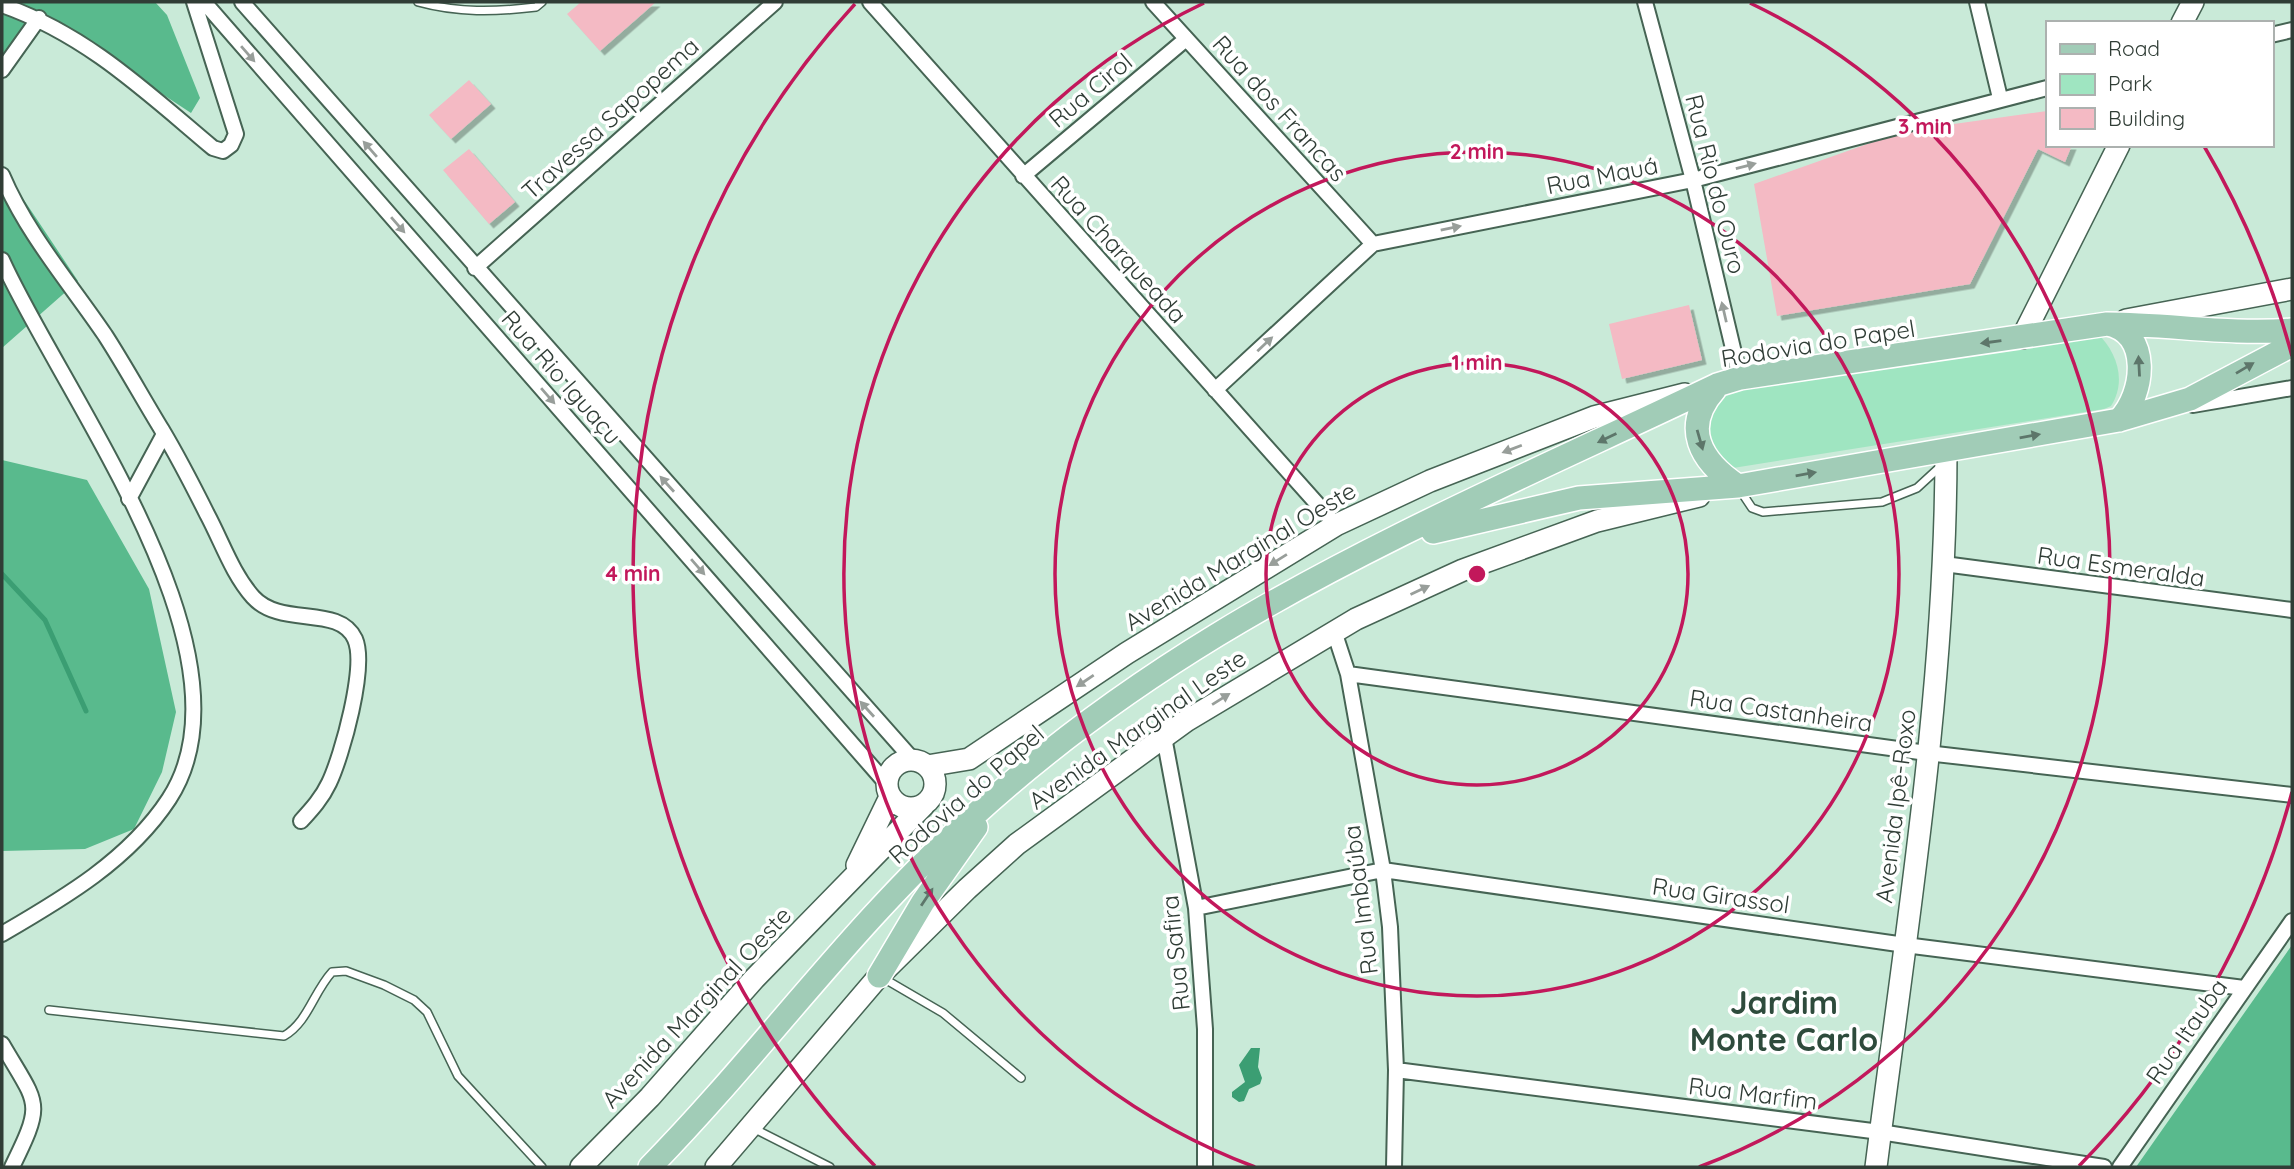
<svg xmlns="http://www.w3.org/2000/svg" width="2294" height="1169" viewBox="0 0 2294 1169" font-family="Quicksand,sans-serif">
  <defs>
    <filter id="shadow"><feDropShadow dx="4.5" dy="4.5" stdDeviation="0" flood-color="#0004"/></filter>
  </defs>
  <rect width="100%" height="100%" fill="#c9ead8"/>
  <path fill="#9fe5c1" d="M2097,333C2117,352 2127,381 2111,406L2104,409L1733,468L1724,462L1704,434L1711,392Z"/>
  <path fill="#59ba8d" d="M2,2H155L167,15L200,98L191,113L91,47L39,18L2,70Z
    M2,167L78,281L2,348Z
    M2,460L87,480L149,589L176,712L162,772L134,829L85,849L2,851Z
    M2292,945V1167H2136Z"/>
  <path fill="#3b9e73" d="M1251,1048H1260L1258,1067L1262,1078L1260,1084L1249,1089L1244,1101L1239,1102L1232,1097V1092L1245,1082L1239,1065Z"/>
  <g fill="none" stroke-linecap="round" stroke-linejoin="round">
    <path stroke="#3b9e73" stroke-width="5" d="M2,574L45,620L86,711"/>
  </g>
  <path fill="#f4bac4" filter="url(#shadow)" d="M581,2H656L600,51L567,14Z
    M469,80L491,104L451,139L429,115Z
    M2047,111V145H2072L2065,162L2038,149L1970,284L1777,316L1754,184L1904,131Z
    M469,149L515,202L489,224L443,170Z
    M1689,305L1702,360L1622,379L1609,324Z"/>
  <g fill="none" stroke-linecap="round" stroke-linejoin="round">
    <g stroke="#466454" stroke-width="10">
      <path id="lane" d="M418,2C458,13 495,12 536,7L542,2
        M1740,490L1752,508L1763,512L1882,502L1917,488L1942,465
        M883,978L943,1013L1021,1078
        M49,1010L284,1036C308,1022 313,993 332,972L346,971L384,985L414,1000L427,1012L458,1076L542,1167
        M753,1128L830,1167"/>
    </g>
    <g stroke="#466454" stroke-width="18">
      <path id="street" d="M204,2L886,783
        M242,2L913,760
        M870,2L1336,525
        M1153,2L1373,244
        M1645,2L1693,180L1740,378
        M1977,2L2000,98
        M2,5C87,35 145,91 213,148L223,151L231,145L236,134L194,2
        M2271,35L2292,30
        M2,70L39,18
        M2,175C27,234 69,282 105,335C125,366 143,399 162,430C178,457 193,486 207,514C222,542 232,573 253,597C281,628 339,604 355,639C367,666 342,756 329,783C322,798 312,809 301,821
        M1023,176L1186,39
        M2,260C61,392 263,655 169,799C129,860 64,898 2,934
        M475,268L775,2
        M1215,390L1373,244L1693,180L2047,88
        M2193,405L2292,388
        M129,499L164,434
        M1944,564L2292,610
        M1334,631L1348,674L1383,870L1390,927L1396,1070L1394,1167
        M1348,674L1927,753L2292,795
        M1164,737L1196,908L1205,1029V1167
        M1196,908L1383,870L1905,945L2244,988
        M2,1044C38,1106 45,1100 12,1167
        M1396,1070L1880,1132L2104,1167
        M2120,1167L2292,921"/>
    </g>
    <g stroke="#466454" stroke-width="24">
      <path id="secondary" d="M2182,23L2193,2
        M2126,320L2292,289
        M2022,338L2119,145
        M887 784a24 24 0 1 1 48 0a24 24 0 1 1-48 0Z
        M927,766L969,759L1127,653L1336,525L1430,481L1594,417L1685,394
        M857,865L890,797
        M581,1167L650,1097L754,979L924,805
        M716,1167L879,976L967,889L1017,844L1186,721L1356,619L1463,570L1597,521L1699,496
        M1876,1167C1906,929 1946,691 1946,450"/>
    </g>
    <g stroke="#fff" stroke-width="26">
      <path id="primary" d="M2107,324C2151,332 2145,394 2119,420
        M1715,389C1681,427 1700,461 1738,486
        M1433,532L1579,498L1738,486L2119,420L2190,399L2292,345
        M879,976L923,902L976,827
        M650,1167C760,1055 852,925 969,820C1044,751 1130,688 1217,635C1373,540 1552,464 1717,385L1740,378L2107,324C2169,324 2230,335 2292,330"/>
    </g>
    <use href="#lane" stroke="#fff" stroke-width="7"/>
    <use href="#street" stroke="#fff" stroke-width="14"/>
    <use href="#secondary" stroke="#fff" stroke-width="21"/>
    <use href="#primary" stroke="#a1ccb7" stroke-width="23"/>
  </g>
  <defs><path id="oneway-solid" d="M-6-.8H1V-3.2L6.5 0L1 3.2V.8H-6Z" transform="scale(1.75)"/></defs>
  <g fill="#989e9a">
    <use href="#oneway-solid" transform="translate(248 54) rotate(49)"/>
    <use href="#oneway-solid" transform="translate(370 149) rotate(-131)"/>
    <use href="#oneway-solid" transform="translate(1746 166) rotate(-15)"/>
    <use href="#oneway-solid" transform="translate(398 225) rotate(49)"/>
    <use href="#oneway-solid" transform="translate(1451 228) rotate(-11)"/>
    <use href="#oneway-solid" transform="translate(1724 312) rotate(-103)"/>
    <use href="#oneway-solid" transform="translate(1265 344) rotate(-43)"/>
    <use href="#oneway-solid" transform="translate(548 396) rotate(49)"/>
    <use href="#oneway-solid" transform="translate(1512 449) rotate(159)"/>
    <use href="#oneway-solid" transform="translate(667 484) rotate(-132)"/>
    <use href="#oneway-solid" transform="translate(1278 560) rotate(148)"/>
    <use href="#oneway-solid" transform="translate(698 567) rotate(49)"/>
    <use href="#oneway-solid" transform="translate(1420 590) rotate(-25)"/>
    <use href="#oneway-solid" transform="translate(1085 681) rotate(146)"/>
    <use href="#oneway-solid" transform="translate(1221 699) rotate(-32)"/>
    <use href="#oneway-solid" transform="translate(867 709) rotate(-132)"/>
  </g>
  <g fill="#5d766a">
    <use href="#oneway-solid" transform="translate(1991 342) rotate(172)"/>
    <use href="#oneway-solid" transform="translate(2139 366) rotate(-93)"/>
    <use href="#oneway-solid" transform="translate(2245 368) rotate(-31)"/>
    <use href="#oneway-solid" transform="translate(2030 436) rotate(-10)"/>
    <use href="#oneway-solid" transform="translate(1607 438) rotate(154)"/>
    <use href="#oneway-solid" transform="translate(1700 440) rotate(74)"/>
    <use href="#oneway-solid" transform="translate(1806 474) rotate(-10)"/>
    <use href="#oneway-solid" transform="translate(927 897) rotate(-56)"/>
  </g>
  <g fill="none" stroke="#c2185b" stroke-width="3.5">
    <circle cx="1477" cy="574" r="211"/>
    <circle cx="1477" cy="574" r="422"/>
    <path d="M1255 1167A633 633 0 0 1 1204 3M1750 3A633 633 0 0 1 1699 1167"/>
    <path d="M2292 792A844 844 0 0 1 2079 1166M875 1166A844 844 0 0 1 855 4M2204 146A844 844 0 0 1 2292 356"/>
  </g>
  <g text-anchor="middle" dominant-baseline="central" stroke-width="7" stroke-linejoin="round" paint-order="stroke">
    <g font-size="24" fill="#303d36" stroke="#fff">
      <text transform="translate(1090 90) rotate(-40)">Rua Cirol</text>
      <text transform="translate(1280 108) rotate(48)">Rua dos Francas</text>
      <text transform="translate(610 118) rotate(-42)">Travessa Sapopema</text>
      <text transform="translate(1602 175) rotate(-11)">Rua Mauá</text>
      <text transform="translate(1716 184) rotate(76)">Rua Rio do Ouro</text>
      <text transform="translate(1119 249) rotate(48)">Rua Charqueada</text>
      <text transform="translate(1818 343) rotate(-9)">Rodovia do Papel</text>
      <text transform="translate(562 377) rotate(49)">Rua Rio Iguaçu</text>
      <text transform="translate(1240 556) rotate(-31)">Avenida Marginal Oeste</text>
      <text transform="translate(2121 566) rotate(8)">Rua Esmeralda</text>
      <text transform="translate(1781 710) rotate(8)">Rua Castanheira</text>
      <text transform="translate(1137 729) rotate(-35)">Avenida Marginal Leste</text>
      <text transform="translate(966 794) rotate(-41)">Rodovia do Papel</text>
      <text transform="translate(1895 806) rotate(-83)">Avenida Ipê-Roxo</text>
      <text transform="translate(1721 895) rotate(8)">Rua Girassol</text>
      <text transform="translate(1360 900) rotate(-97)">Rua Imbaúba</text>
      <text transform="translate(1175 953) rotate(-96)">Rua Safira</text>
      <text transform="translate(696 1007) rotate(-47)">Avenida Marginal Oeste</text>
      <text transform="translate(2186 1031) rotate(-55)">Rua Itauba</text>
      <text transform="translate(1753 1093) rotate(7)">Rua Marfim</text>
    </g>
    <g font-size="32" font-weight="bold" fill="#2e4b3c" stroke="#fff">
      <text x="1784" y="1002">Jardim<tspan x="1784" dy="37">Monte Carlo</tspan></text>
    </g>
  </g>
  <circle cx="1477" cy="574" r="10" fill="#c2185b" stroke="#fff" stroke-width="3.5"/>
  <g font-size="21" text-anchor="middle" font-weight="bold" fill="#c2185b" stroke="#fff" stroke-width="7" stroke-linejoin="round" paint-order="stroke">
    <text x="1925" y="134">3 min</text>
    <text x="1477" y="159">2 min</text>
    <text x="1477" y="370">1 min</text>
    <text x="633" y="581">4 min</text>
  </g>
  <rect width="2294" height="1169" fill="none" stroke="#303d36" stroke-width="7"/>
  <rect x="2046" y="21" width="228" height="126" fill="#ffffff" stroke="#acb1af" stroke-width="2"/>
  <rect x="2060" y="44" width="35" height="10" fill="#a1ccb7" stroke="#acb1af" stroke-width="2"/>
  <text x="2108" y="56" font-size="21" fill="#303d36">Road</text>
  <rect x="2060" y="74" width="35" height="21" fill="#9fe5c1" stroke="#acb1af" stroke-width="2"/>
  <text x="2108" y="91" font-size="21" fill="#303d36">Park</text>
  <rect x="2060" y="108" width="35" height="21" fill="#f4bac4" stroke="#acb1af" stroke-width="2"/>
  <text x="2108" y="126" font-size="21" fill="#303d36">Building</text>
</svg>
